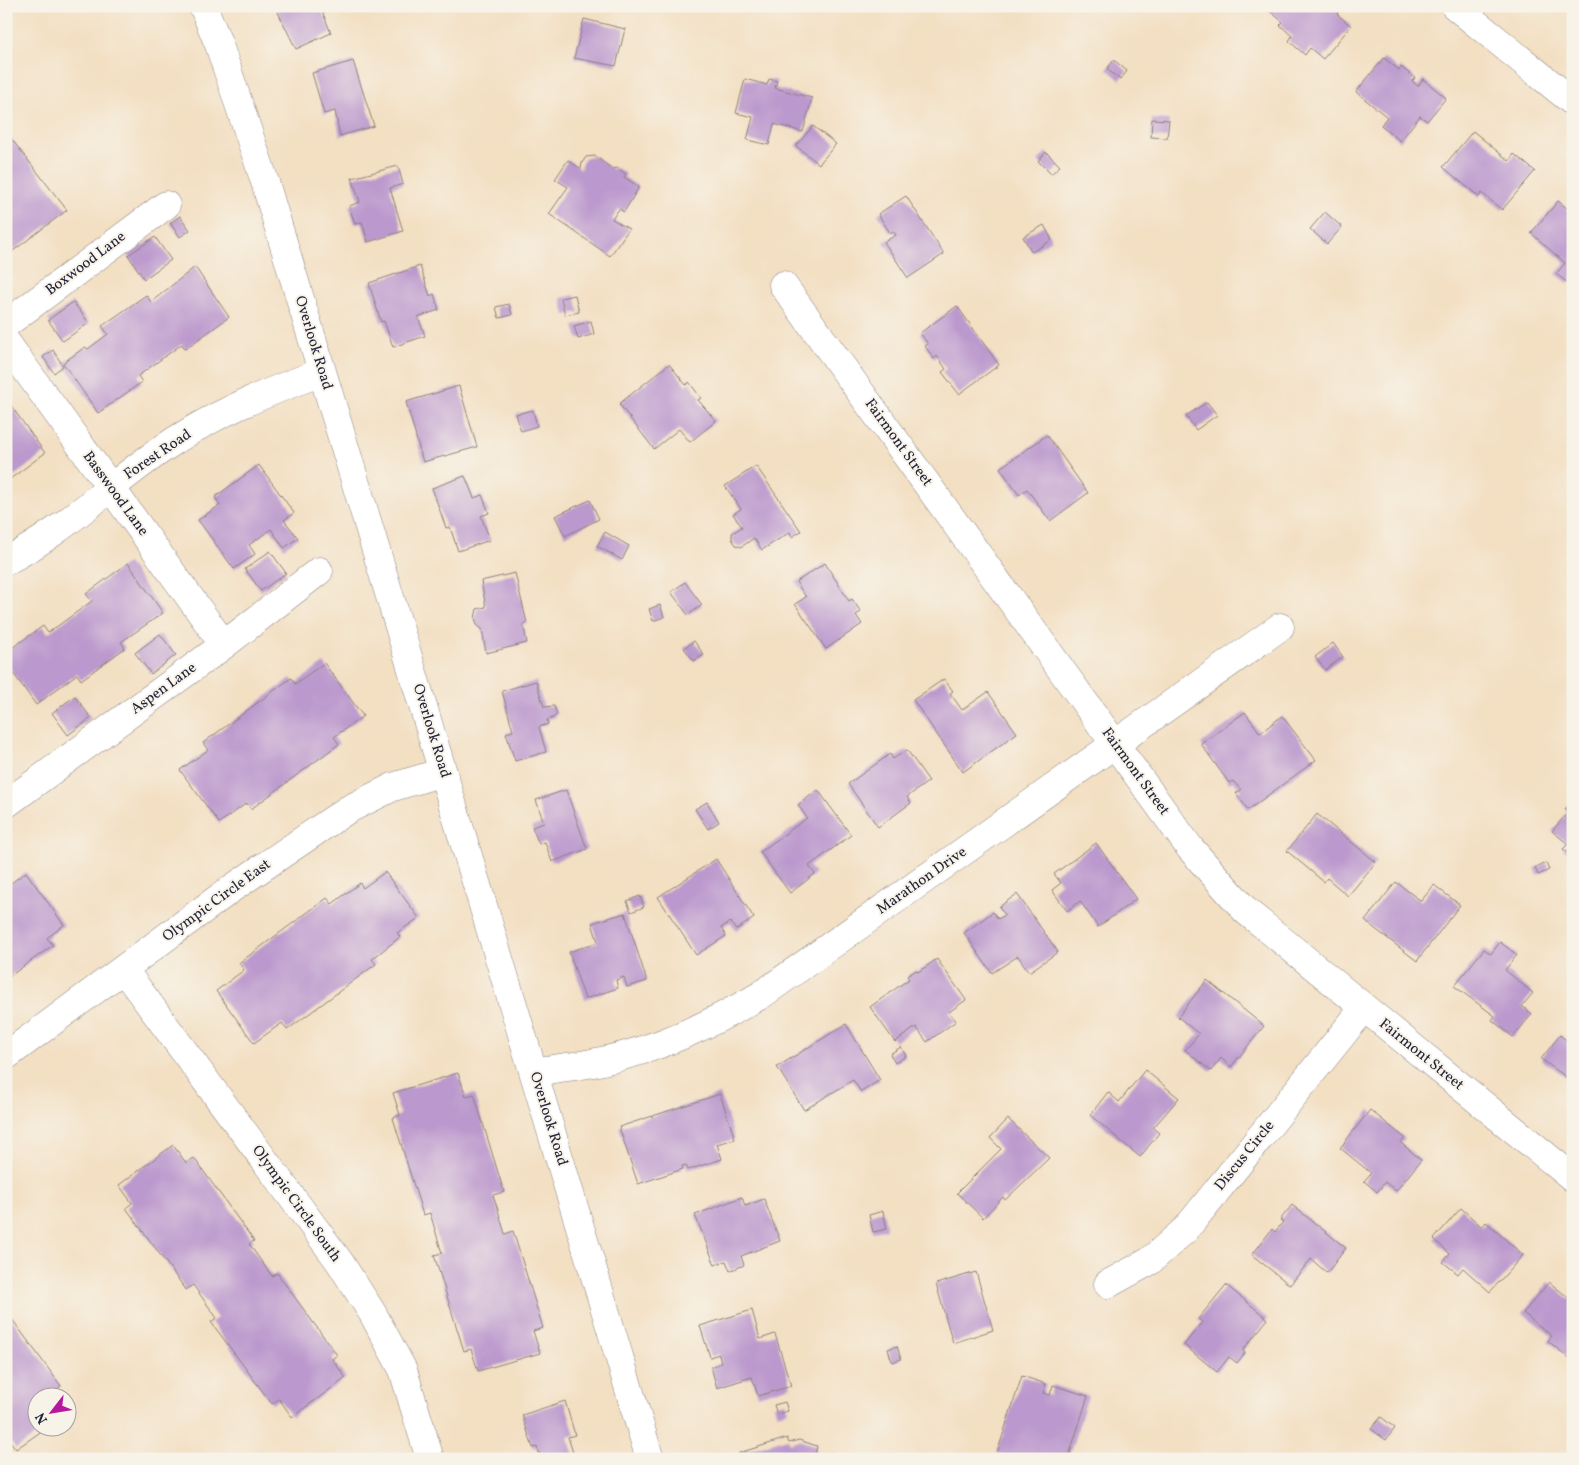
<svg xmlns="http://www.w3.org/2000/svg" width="1579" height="1465" viewBox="0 0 1579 1465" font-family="Vollkorn,serif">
  <rect width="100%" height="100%" fill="#f7f3e8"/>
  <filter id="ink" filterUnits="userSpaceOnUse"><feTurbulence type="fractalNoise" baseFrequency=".02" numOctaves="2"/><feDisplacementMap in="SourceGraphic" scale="10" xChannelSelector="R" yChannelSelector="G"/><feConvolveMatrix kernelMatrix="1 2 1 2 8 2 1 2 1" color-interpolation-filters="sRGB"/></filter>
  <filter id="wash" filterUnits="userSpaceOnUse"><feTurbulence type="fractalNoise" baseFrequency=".0096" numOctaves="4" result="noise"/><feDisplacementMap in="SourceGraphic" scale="20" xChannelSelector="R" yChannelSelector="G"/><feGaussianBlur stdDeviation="1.12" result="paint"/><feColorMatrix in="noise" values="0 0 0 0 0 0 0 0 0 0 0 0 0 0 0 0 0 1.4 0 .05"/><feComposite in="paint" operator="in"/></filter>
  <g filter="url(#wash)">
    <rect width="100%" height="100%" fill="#f3dfc2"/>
    <g id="blocks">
      <path fill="#bb98cd" d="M275,6H320L331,33L296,49Z
        M1264,6H1336L1340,10L1337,14L1351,26L1323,59L1310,48L1305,55L1289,41L1292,36L1280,25L1283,22Z
        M584,19L625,29L616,66L574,58Z
        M1384,58L1399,70L1401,67L1415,78L1412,81L1418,86L1423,79L1446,98L1427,121L1420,116L1400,141L1381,125L1387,117L1356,92Z
        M1114,60L1127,71L1120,80L1107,69Z
        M353,61L374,126L340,136L335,111L324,114L312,73Z
        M745,79L767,85L769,79L777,81L775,88L812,98L803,132L774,124L769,145L747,140L753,117L736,113Z
        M1152,119L1169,120L1167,138L1151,137Z
        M813,126L836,144L819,164L796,146Z
        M1473,131L1509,161L1514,154L1535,171L1502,210L1482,193L1479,197L1443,167Z
        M6,132L67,210L9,254L6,251Z
        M1046,152L1060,166L1051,174L1038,161Z
        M595,156L612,169L617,168L626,174L624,177L639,187L624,212L619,209L612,219L629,229L610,256L549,214L568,187L555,179L568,160L581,169L582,163L586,157Z
        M398,166L403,184L390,188L403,231L368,242L362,222L355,224L349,206L360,202L352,178Z
        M906,196L944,254L908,278L884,242L896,235L893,231L890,233L878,214Z
        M1558,201L1573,213V277L1568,283L1556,274L1565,263L1531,233Z
        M1325,212L1342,227L1327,244L1310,229Z
        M180,216L190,230L180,237L170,223Z
        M1044,225L1052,240L1032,252L1023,237Z
        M155,237L171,260L144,279L128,255Z
        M420,266L430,296L434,294L439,310L418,317L425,336L393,347L384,321L381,322L369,283Z
        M195,267L229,317L185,349L182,344L138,376L142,382L98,413L63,363L85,347L88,349L108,334L102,326L146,295L151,302Z
        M575,295L579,312L565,315L561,298Z
        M73,302L89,323L63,341L48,320Z
        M509,304L512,315L499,318L496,307Z
        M957,306L999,365L959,394L942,372L946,369L937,356L934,359L925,346L928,344L920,333Z
        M591,321L594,334L578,339L574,326Z
        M53,350L63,366L54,373L43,357Z
        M669,364L686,385L689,382L701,398L698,400L716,421L690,442L679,429L654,449L619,404Z
        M459,386L477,447L423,462L406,402Z
        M1207,402L1217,415L1196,430L1186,416Z
        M9,403L45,453L6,482V405Z
        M533,410L537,426L521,431L516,414Z
        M1047,435L1088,493L1050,521L1027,489L1019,495L1000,468Z
        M259,465L294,513L284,520L298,538L284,548L271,529L249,545L255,554L234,569L198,520L220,505L215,497Z
        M756,466L801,531L792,537L790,532L762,550L754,538L741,547L736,545L732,539V533L742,527L733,514L741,509L725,486Z
        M465,476L474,498L482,495L489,513L481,516L490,540L458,551L450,527L446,528L432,488Z
        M590,500L599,519L565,536L555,516Z
        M605,532L629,546L622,560L597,546Z
        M270,551L286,573L261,591L245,569Z
        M128,563L163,613L121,642L125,648L81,680L77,674L36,705L6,663V652L43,626L48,633L92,601L86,594Z
        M825,563L849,601L852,599L861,612L856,615L862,624L826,649L795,604L806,597L796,582Z
        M515,573L527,623L523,624L527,643L486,653L482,629L477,625L475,618L477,609L486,607L481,581Z
        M685,582L702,605L688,615L671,592Z
        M660,605L664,617L653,621L649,609Z
        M160,634L176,655L151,674L135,653Z
        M694,641L704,655L694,661L684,648Z
        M1333,643L1343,657L1325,670L1315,657Z
        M324,663L363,716L334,737L339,744L251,809L247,803L219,823L180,770L208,750L203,743L291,678L295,684Z
        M944,679L953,691L950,693L962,710L988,692L1017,733L963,772L913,700Z
        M536,681L544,707L554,706L557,714L553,718L547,720L548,724L539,727L546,752L515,761L506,733L513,731L502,691Z
        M75,696L91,718L68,735L52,713Z
        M1245,712L1260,733L1282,716L1316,760L1248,810L1236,793L1241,790L1233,781L1229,783L1201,744Z
        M907,750L929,781L907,797L911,803L878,827L848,784L890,754L893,759Z
        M566,790L587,849L552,862L545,842L539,844L532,827L544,823L536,800Z
        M818,790L851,835L809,866L815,874L790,893L760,852L807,818L798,805Z
        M1573,800V857L1563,849L1568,844L1552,831L1568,812L1565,809Z
        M707,802L719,822L708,829L695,809Z
        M1317,814L1376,862L1348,896L1327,878L1324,882L1287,851Z
        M1096,843L1136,899L1098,927L1080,901L1067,911L1052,890L1061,883L1054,874Z
        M716,859L754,918L736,930L730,922L721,928L726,936L696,955L658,897Z
        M1546,863L1549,870L1538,875L1535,868Z
        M26,872L64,925L47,938L53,945L6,979V884L7,886Z
        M385,872L419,918L397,933L400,937L372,959L376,964L287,1030L282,1023L254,1043L216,991L244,970L239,963L327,898L332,904L360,883L363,888Z
        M1396,882L1421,901L1434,885L1460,905L1417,961L1365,921Z
        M1017,894L1058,952L1029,972L1018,956L992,973L964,933L993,912L998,919L1005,915L999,907Z
        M640,896L644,907L631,912L627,901Z
        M625,913L647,981L627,987L624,977L616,980L618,988L585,999L569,952L598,942L592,923Z
        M1500,942L1517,955L1505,970L1533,993L1522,1006L1532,1014L1513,1037L1492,1020L1495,1016L1454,986L1484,949L1491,954Z
        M937,959L966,1000L949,1012L956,1021L927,1042L916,1027L895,1042L870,1007L909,979L907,976L916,970L918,972Z
        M1207,980L1264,1026L1231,1067L1221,1058L1211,1071L1185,1050L1199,1034L1178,1017Z
        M846,1024L880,1080L861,1092L853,1080L804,1110L777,1067Z
        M1560,1035L1570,1043L1573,1040V1082L1541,1059Z
        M901,1047L906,1056L895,1063L890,1054Z
        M1145,1070L1179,1098L1153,1128L1159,1133L1140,1157L1090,1115L1108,1092L1119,1102Z
        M458,1073L466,1096L474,1094L504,1192L493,1195L498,1210L505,1234L513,1231L543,1328L533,1331L540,1353L478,1371L471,1349L464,1351L434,1255L442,1253L430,1213L423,1215L393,1118L400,1115L393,1093Z
        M720,1094L735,1139L717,1144L722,1159L688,1170L686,1165L682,1166L683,1169L638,1184L619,1127Z
        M1370,1110L1405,1138L1401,1143L1421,1160L1396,1191L1385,1182L1377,1192L1364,1181L1371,1173L1340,1148Z
        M1008,1119L1049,1158L1005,1200L1003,1197L983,1218L957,1193L1001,1149L990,1138Z
        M173,1145L186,1163L194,1158L254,1241L249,1244L261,1261L272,1276L277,1273L337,1355L332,1359L346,1378L292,1417L279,1399L272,1404L211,1322L217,1318L193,1285L186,1290L126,1208L132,1203L119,1185Z
        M742,1197L745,1206L764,1199L780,1241L741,1256L744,1265L730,1271L726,1261L715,1265L695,1215Z
        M1292,1205L1346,1248L1327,1273L1311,1259L1290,1285L1252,1255L1272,1229L1275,1232L1283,1222L1280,1220Z
        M1461,1208L1482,1227L1486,1222L1523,1255L1490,1292L1463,1268L1458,1274L1443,1262L1450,1254L1434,1239Z
        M883,1211L887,1229L873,1232L869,1215Z
        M976,1272L993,1330L953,1343L936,1284Z
        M1549,1282L1570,1299L1573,1295V1361L1548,1341L1552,1336L1523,1313Z
        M1226,1285L1268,1319L1243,1350L1245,1353L1237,1363L1229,1357L1217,1372L1184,1345L1202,1322L1198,1319Z
        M752,1310L760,1339L775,1334L791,1386L758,1396L752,1377L717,1388L711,1367L721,1363L719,1354L710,1357L700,1326Z
        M6,1311L61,1386L55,1391L60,1398H38V1428H46L16,1449L6,1436Z
        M897,1346L901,1359L892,1362L888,1349Z
        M1022,1376L1046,1384L1043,1393L1050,1395L1053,1385L1088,1396L1068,1459L1050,1455L1040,1459H1015L997,1453Z
        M565,1401L575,1435L568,1437L575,1459H541L537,1447L533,1448L522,1415Z
        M785,1402L788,1411L777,1414L774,1405Z
        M1381,1417L1395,1428L1386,1440L1371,1429Z
        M787,1438L789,1443L799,1440L817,1446L814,1459H740L739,1453Z
        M835,1453L837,1459H817V1458Z"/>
    </g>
  </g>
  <g filter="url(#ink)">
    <use href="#blocks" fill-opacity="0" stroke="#8a807e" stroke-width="1"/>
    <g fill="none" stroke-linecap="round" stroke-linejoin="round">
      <g stroke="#8a807e" stroke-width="29">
        <path id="minor" d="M203,6L219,45L264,179L650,1459
          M1455,6L1573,102
          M783,285L1190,848L1246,911L1573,1178
          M6,324L166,205
          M6,342L224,645
          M6,561C62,533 107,487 158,452C208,416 265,393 322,372
          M6,804L224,645L319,571
          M124,970L339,1261L373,1314L403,1370L430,1459
          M6,1056L231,889L347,810L393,787L443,772
          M534,1072C557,1068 580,1066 602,1061C659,1049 711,1024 761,995L1280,627
          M1108,1284L1150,1261L1186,1229L1364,1008"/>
      </g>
      <use href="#minor" stroke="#fff" stroke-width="28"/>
    </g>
  </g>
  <g text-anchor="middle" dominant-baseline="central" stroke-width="4" stroke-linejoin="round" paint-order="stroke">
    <g font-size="15" fill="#22223b" stroke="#f7f3e8">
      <text transform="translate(86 264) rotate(-37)">Boxwood Lane</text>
      <text transform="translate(313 343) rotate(73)">Overlook Road</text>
      <text transform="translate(898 443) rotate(54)">Fairmont Street</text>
      <text transform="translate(158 455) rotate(-34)">Forest Road</text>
      <text transform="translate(115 494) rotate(54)">Basswood Lane</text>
      <text transform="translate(164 689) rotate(-36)">Aspen Lane</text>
      <text transform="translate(431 731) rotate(73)">Overlook Road</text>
      <text transform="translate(1135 772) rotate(54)">Fairmont Street</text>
      <text transform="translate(922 881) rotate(-35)">Marathon Drive</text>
      <text transform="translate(217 901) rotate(-36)">Olympic Circle East</text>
      <text transform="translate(1421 1055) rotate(39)">Fairmont Street</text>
      <text transform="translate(548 1119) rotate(73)">Overlook Road</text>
      <text transform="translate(1245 1156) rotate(-51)">Discus Circle</text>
      <text transform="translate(296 1204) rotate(54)">Olympic Circle South</text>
    </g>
  </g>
  <rect width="1579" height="1465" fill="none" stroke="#f7f3e8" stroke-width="25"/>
  <g transform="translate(52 1412) rotate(239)"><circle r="24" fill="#f7f3e8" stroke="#a29fa3"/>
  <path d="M0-4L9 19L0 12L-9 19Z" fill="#b5179e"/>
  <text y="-8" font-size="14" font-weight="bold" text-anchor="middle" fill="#22223b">N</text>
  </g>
</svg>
